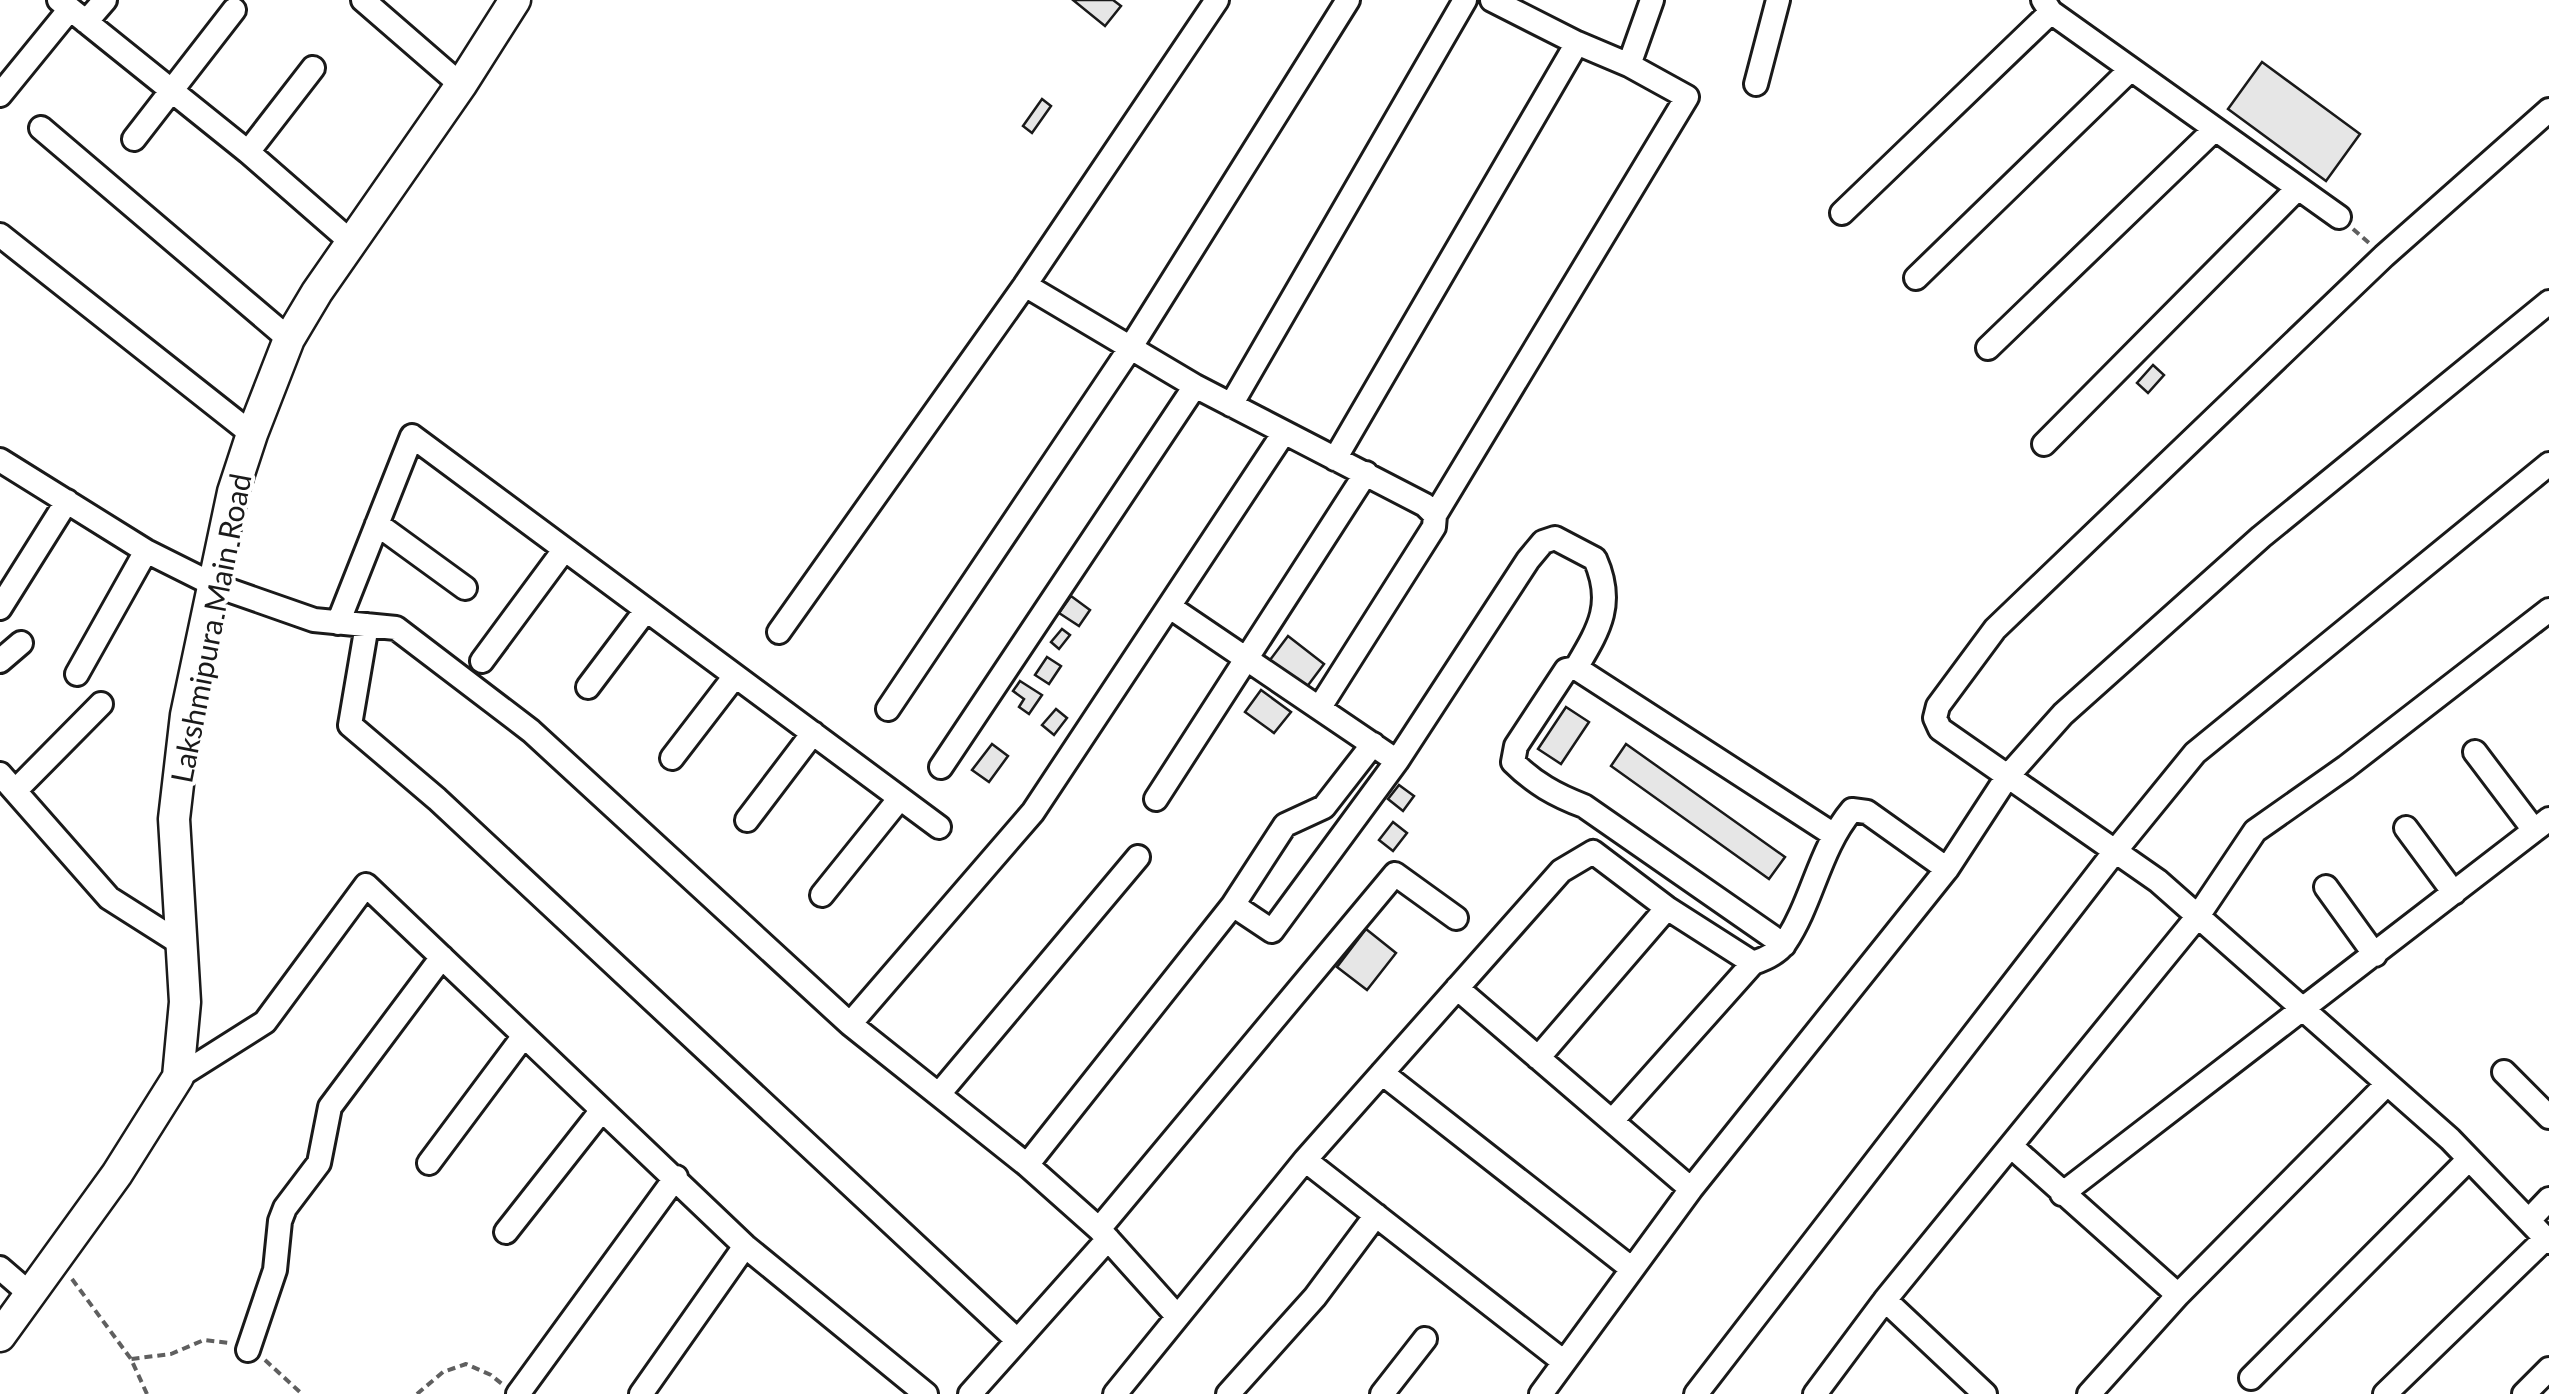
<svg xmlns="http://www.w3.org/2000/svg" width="2549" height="1394" viewBox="0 0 2549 1394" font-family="Lato,sans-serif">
  <rect width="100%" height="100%" fill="#fff"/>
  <path fill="#e6e6e6" stroke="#1a1a1a" stroke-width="2.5" d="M1073,0H1113L1121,6L1105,26Z
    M2262,62L2360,134L2326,181L2228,109Z
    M1042,99L1051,106L1032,133L1023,126Z
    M2153,365L2164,375L2148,393L2137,383Z
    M1071,596L1090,610L1079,626L1059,613Z
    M1062,629L1070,635L1059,649L1051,642Z
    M1288,636L1324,664L1306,688L1270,660Z
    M1047,657L1061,666L1049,684L1035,675Z
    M1020,681L1042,695L1029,714L1019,707L1024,699L1013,691Z
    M1261,690L1291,712L1274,733L1245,712Z
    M1566,707L1589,722L1561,764L1538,749Z
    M1056,709L1067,718L1054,735L1042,725Z
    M992,744L1008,756L989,782L972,770Z
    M1626,744L1785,857L1769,879L1611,766Z
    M1399,785L1414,796L1403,811L1388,799Z
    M1393,822L1407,833L1393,851L1379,840Z
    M1366,929L1396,953L1367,990L1337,967Z"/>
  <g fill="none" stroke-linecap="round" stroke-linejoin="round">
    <g stroke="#1a1a1a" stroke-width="28">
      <path id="minor" d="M59,0L248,152L350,241
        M363,0L461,85
        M2043,0L2051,12L2339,217
        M86,22L105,0
        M1577,43L1629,65
        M1756,84L1778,0
        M0,95L70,9
        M2549,110L2384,256L1995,629L1938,706L1935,718L1940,729L2158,881L2450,1139L2549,1242
        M41,128L289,339
        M134,139L234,10
        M248,152L313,68
        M1842,213L2051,12
        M0,235L252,434
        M1916,278L2131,69
        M1025,285L1195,386L1425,505L1435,515L1434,527L1320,707
        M1988,348L2215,129
        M1231,405L1465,0
        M2044,444L2298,188
        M1335,459L1577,43L1492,0
        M0,460L146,551L214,585L314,620L396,628L531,731L850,1024L1027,1165L1099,1229L1177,1316
        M1435,515L1687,97L1629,65L1652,0
        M377,524L465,588
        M0,608L67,501
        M338,623L412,436L939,827
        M367,625L350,725L437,799L1017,1340
        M779,632L1025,285L1217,0
        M0,661L21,643
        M482,661L564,550
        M77,674L146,551
        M588,687L646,610
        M888,709L1129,350L1348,0
        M2475,752L2534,830
        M672,758L735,676
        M1397,761L1528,560L1543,542L1555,538L1595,559C1615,604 1599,629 1576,668
        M941,767L1195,386
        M0,774L109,898L183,945
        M15,791L101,704
        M1156,799L1366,473
        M747,820L813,733
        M2406,828L2454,893
        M2326,887L2375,955
        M822,895L900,798
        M1233,905L1285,825L1324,807L1373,744
        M1784,945L1584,806C1555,795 1534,783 1513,762L1516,746L1566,670L1576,668L1834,835
        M1457,988L1691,1189
        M850,1024L1033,812L1283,434
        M1538,1058L1667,908
        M2504,1072L2549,1117
        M1382,1073L1632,1269
        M178,1077L265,1022L366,885L745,1246L926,1394
        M939,1094L1138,857
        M1612,1121L1753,963C1765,959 1778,953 1785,943C1813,901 1819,849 1852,810L1867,812L1947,869
        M2012,1147L2178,1295
        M1305,1160L1564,1362
        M429,1163L523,1037
        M1027,1165L1233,905L1272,931L1397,761L1170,607
        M2062,1194L2549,819
        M2529,1220L2549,1199
        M1099,1229L1395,874L1456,918
        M506,1232L602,1110
        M0,1268L30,1294
        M1885,1300L1985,1394
        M248,1350L275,1270L280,1221L285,1208L319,1163L330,1107L442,957
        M2251,1378L2469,1159
        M518,1394L676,1177
        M641,1394L745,1246
        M970,1394L1108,1239
        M1115,1394L1305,1160L1561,871L1593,852L1667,908L1753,963
        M1228,1394L1315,1297L1376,1215
        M1382,1394L1425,1339
        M1541,1394L1691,1189L1947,869L2007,777L2063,714L2261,537L2549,302
        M1696,1394L2116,850L2195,753L2549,464
        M1815,1394L1885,1300L2198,916L2255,831L2346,767L2549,610
        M2089,1394L2178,1295L2387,1084
        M2385,1394L2546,1238
        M2524,1394L2549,1369"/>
    </g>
    <g stroke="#1a1a1a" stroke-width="35">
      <path id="major" d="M0,1336L117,1174L178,1077L185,1002L174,819L186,715L233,492L252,434L289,339L317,292L461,85L515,0"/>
    </g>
    <path stroke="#5f5f5f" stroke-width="4" stroke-dasharray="8 5" stroke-linecap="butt" d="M2353,229L2369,243
      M72,1279L131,1359
      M265,1360L302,1394
      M147,1394L131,1359L171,1354L204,1340L230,1343
      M417,1394L443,1372L466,1364L491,1375L502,1384"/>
    <use href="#minor" stroke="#fff" stroke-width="22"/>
    <use href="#major" stroke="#fff" stroke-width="30"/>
  </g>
  <g text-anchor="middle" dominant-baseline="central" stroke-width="8" stroke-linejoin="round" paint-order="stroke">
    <g font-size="30" fill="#1a1a1a" stroke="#fff">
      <text transform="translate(210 628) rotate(-79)">Lakshmipura Main Road</text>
    </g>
  </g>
</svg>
